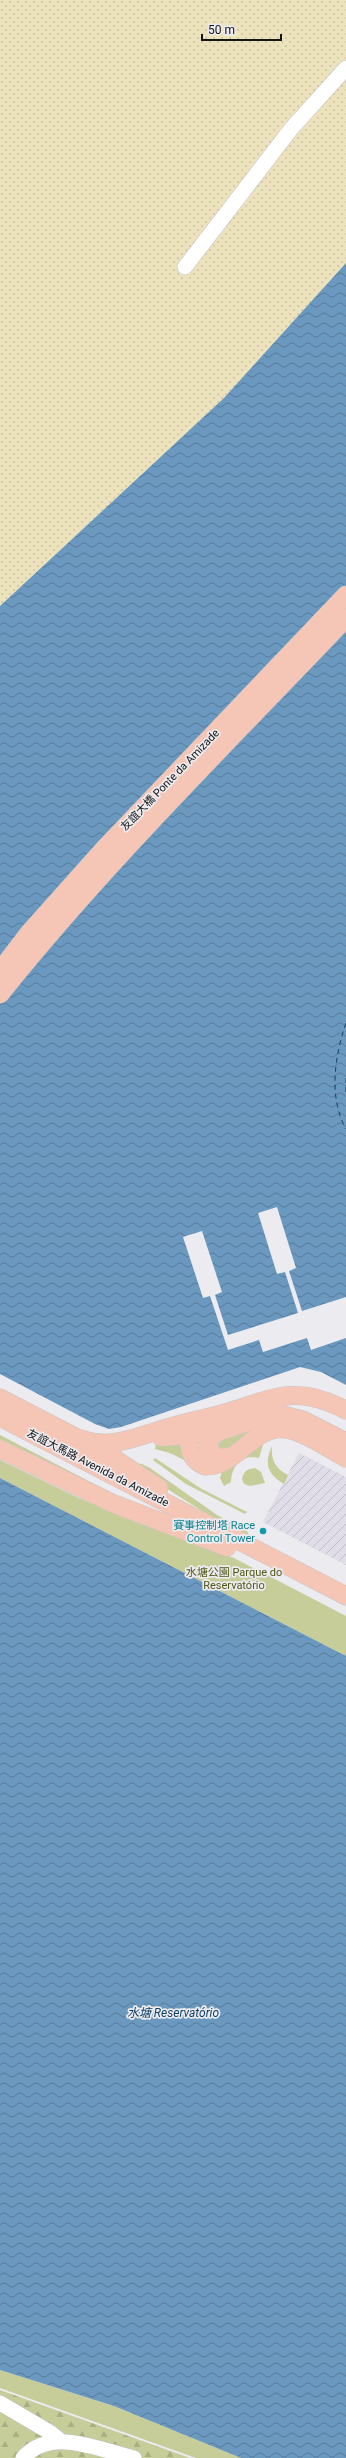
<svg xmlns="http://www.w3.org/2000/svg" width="346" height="2458" viewBox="0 0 346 2458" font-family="Roboto,'Noto Sans SC',sans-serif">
  <defs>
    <pattern id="industrial-furrows" width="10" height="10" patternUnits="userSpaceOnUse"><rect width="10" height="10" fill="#e0dde8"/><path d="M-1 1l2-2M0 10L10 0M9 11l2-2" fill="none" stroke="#bfbdc6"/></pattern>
    <pattern id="forest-firs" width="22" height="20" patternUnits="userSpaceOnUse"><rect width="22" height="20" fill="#c6cd99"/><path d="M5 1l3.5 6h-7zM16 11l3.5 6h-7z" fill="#a9af83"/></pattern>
    <pattern id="sand-dots" width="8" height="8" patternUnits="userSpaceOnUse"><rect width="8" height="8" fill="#ece3bd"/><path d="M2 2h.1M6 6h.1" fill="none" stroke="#cac2a2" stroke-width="1.8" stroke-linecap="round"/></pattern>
    <pattern id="water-waves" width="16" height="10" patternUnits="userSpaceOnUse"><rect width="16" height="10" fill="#6b98bf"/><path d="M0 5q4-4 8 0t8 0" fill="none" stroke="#577b9a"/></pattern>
  </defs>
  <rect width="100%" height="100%" fill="#ecebef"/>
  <path fill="url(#industrial-furrows)" d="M299,1453L346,1477V1565L263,1522Z"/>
  <path fill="#c6cd99" d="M260,1423L294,1424L234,1447L216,1451L215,1438Z
    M0,1435L102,1488L98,1492L0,1444Z
    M265,1438L259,1458C241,1454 232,1465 231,1482L224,1486L220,1478L223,1468Z
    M184,1441L200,1471C185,1460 174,1453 155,1449L156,1442Z
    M272,1446C271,1460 275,1468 288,1475L284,1484C267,1474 264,1463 272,1446Z
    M155,1458L200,1488L247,1512L245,1514L186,1484L153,1460Z
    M0,1460L81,1499L234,1558L346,1616V1656L0,1478Z
    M126,1463L142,1464L150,1468L217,1515L248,1532L250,1541Z
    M255,1468L261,1472L265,1483L250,1486L244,1484L242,1479C244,1471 247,1469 255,1468Z
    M0,2370L114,2406L241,2458H196L0,2388Z"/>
  <path fill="url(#forest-firs)" d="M0,2390L190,2458H0Z"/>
  <path fill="url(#sand-dots)" d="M0,0H346V263L224,398L0,606Z"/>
  <path fill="url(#water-waves)" d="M346,263V1385L321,1372L300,1367L121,1427L109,1429L95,1424L0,1374V606L224,398Z
    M0,1478L346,1656V2458H241L114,2406L0,2370Z"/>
  <path fill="#ecebef" d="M277,1207L296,1268L289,1271L302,1311L346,1297V1338L311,1350L307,1338L263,1352L259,1340L228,1350L210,1296L203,1298L183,1237L202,1231L222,1292L215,1295L228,1335L298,1313L285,1272L277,1274L258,1213Z"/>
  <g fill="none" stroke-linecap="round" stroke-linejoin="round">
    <path stroke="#0f426a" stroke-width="1" stroke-dasharray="5 4" stroke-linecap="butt" d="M346,1023C335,1055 328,1097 346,1129
      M346,1078V1094"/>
    <g stroke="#c0bfc3" stroke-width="16">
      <path id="minor" d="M185,267L291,129L346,68
        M0,2403L51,2433L61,2441
        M23,2458C51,2426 100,2450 134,2458"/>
    </g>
    <g stroke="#c7c7c7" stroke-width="19">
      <path id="major" d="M0,971L29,933L104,849L346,595
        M0,994C106,862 229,741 346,618
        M0,1398L104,1452L159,1488
        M0,1417L346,1596
        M198,1426C184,1439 188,1459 205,1466C235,1468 253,1426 284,1429C302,1430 329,1449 346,1458
        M218,1432L209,1439V1451L218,1458L229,1457
        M161,1437L218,1432L263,1417L283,1415L303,1420L346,1442
        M81,1439C108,1449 131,1439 157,1431C175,1425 192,1421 210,1417C266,1404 288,1380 346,1410
        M0,1449L112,1503L227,1547"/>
    </g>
    <use href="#minor" stroke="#fff" stroke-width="15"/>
    <use href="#major" stroke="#f5c5b5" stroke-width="18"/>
  </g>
  <circle fill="#0f9aa8" stroke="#ecebef" stroke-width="1.5" cx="263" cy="1531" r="4"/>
  <g text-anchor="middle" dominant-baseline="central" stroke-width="3.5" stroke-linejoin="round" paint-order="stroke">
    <g font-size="11" fill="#141415" stroke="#ecebef">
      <text transform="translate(170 780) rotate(-46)">友誼大橋 Ponte da Amizade</text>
      <text transform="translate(98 1468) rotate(27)">友誼大馬路 Avenida da Amizade</text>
    </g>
    <g font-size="11" fill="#0d838f" stroke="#ecebef" text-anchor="end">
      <text x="255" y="1525">賽事控制塔 Race<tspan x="255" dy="13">Control Tower</tspan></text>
    </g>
    <g font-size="11" fill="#525717" stroke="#ecebef">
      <text x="234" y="1572">水塘公園 Parque do<tspan x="234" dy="13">Reservatório</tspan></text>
    </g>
    <g font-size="12" font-style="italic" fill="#0f426a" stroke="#ecebef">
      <text x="173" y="2013">水塘 Reservatório</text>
    </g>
  </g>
  <path d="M202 34v6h79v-6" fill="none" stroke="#141415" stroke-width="2"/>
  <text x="208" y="34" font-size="12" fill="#141415" stroke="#ecebef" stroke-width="3" paint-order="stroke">50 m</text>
</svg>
